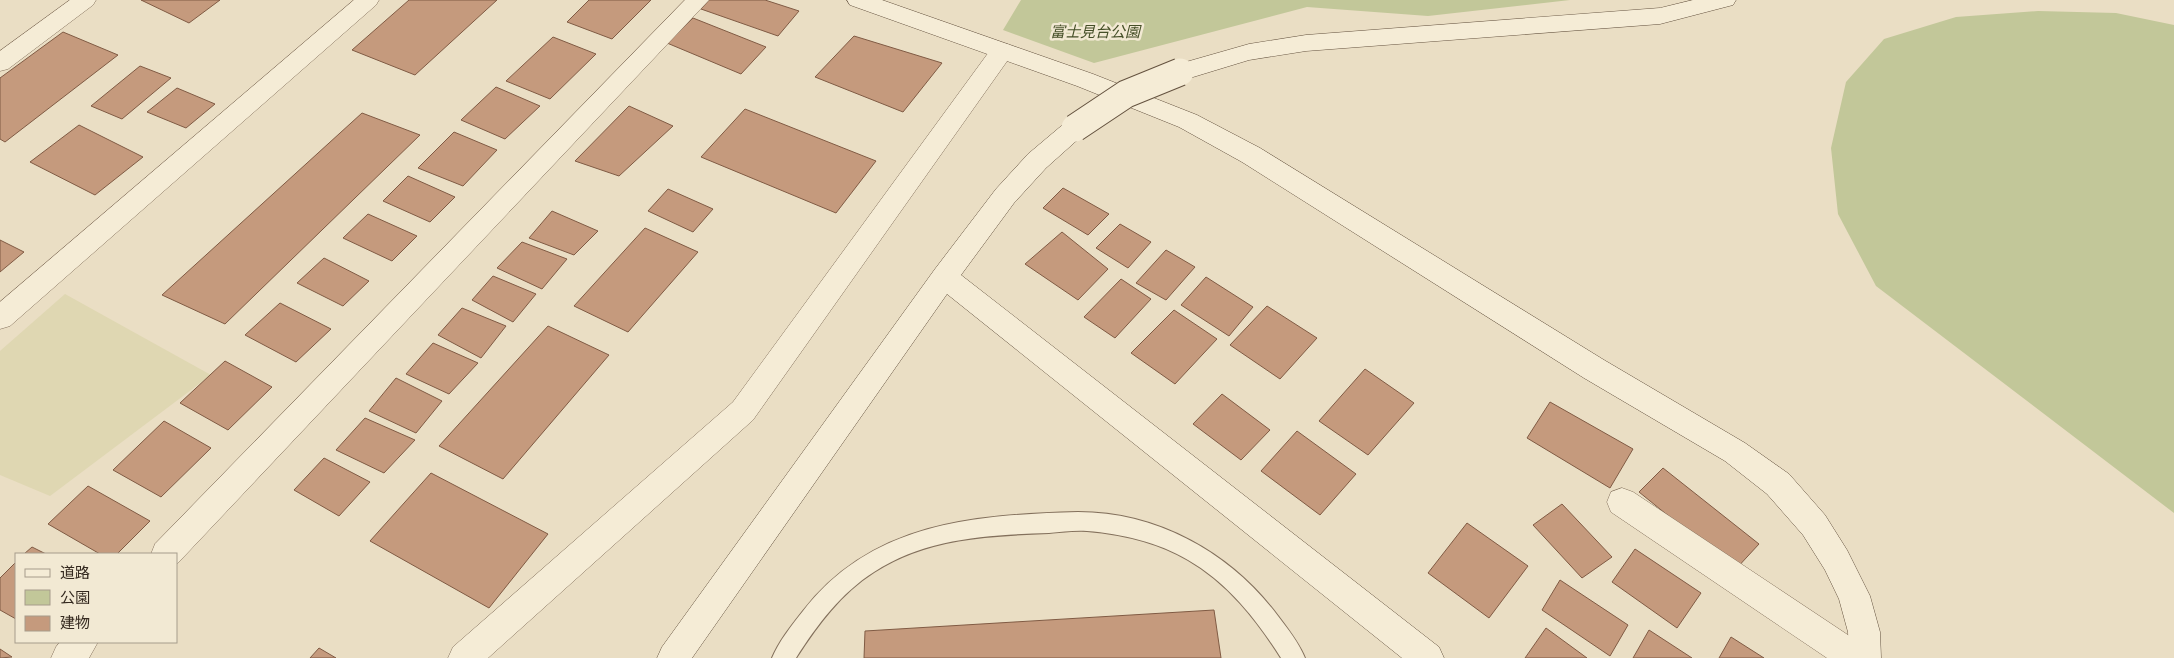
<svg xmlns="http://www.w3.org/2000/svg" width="2174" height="658" viewBox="0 0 2174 658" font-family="'Source Serif 4','Noto Sans JP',serif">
  <rect width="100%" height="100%" fill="#eadec4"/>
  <path fill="#dfd7b2" d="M65,294L211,375L50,496L0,475V351Z"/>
  <path fill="#c2c799" d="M1021,0H1570L1428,16L1307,7L1094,63L1003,30Z
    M2038,11L2116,13L2174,25V513L1876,286L1838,214L1831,148L1846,82L1884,39L1956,17Z"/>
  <path fill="#c59a7d" stroke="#805b44" d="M141,0H220L189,23Z
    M409,0H497L415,75L352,50Z
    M589,0H651L612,39L567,22Z
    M709,0H765L799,11L778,36L701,9Z
    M693,18L766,47L741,74L667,43Z
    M63,32L118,55L5,142L0,139V78Z
    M854,36L942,63L903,112L815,77Z
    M553,37L596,54L550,99L506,81Z
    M140,66L171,78L122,119L91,106Z
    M496,87L540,106L505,139L461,120Z
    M177,88L215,104L186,128L147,112Z
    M629,106L673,126L619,176L575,161Z
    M745,109L876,161L836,213L701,157Z
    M362,113L420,135L225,324L162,295Z
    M79,125L143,157L95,195L30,162Z
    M454,132L497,150L463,186L418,168Z
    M408,176L455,197L430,222L383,201Z
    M1063,188L1109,214L1088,235L1043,208Z
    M668,189L713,209L693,232L648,211Z
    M552,211L598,231L574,255L529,238Z
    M368,214L417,236L392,261L343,238Z
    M1120,224L1151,242L1128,268L1096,248Z
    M645,228L698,252L628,332L574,306Z
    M1062,232L1108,269L1078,300L1025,264Z
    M0,240L24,252L0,272Z
    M522,242L567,259L542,289L497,268Z
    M1166,250L1195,267L1166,300L1136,283Z
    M324,258L369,281L343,306L297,283Z
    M493,276L536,294L513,322L472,300Z
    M1206,277L1253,307L1229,336L1181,305Z
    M1121,279L1151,299L1115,338L1084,317Z
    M280,303L331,329L296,362L245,335Z
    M1267,306L1317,338L1280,379L1230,345Z
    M462,308L506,326L481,358L438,335Z
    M1174,310L1217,339L1175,384L1131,353Z
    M548,326L609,355L503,479L439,446Z
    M433,343L478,363L449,394L406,374Z
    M225,361L272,387L228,430L180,403Z
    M1365,369L1414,403L1368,455L1319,421Z
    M396,378L442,401L416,433L369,411Z
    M1222,394L1270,430L1241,460L1193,424Z
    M1550,402L1633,449L1610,488L1527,438Z
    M365,418L415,440L384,473L336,450Z
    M164,421L211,448L161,497L113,470Z
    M1297,431L1356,474L1320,515L1261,471Z
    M324,458L370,482L339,516L294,490Z
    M1663,468L1759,544L1735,570L1639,492Z
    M431,473L548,534L489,608L370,541Z
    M88,486L150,521L117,554H100L48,524Z
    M1562,504L1612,557L1582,578L1533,525Z
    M1467,523L1528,566L1489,618L1428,573Z
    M32,547L46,554H24Z
    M1635,549L1701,593L1677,628L1612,582Z
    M16,562V619L0,610V578Z
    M1560,580L1628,625L1610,656L1542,610Z
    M1214,610L1221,658H864L865,631Z
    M1546,628L1587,658H1525Z
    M1649,630L1692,658H1633Z
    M1731,637L1764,658H1719Z
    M319,648L336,658H310Z
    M0,649L12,657L0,658Z"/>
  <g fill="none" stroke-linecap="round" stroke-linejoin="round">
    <g stroke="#83705c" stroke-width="2">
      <path id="lane" d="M1078,512C1158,512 1231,553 1278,616C1288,629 1299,643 1305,658H1281C1257,620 1228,583 1188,560C1158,542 1122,534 1087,531C1075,530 1062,532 1049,533C989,535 926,538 874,572C841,593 817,625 796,658H772C779,641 792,625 803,611C872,522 974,515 1078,512Z"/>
    </g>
    <g stroke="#83705c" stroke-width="1">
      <path id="street" d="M70,0H96L93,5L8,69L0,71V51Z
        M354,0H379L376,5L10,326L0,329V302Z
        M685,0H709L177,564L176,554H151L155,544Z
        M1002,43L1010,45L1014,51L1010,57L753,420L488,658H448L453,647L733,402L994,45Z
        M1622,488L1633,492L1866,647L1871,658H1827L1611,512L1607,502L1611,492Z
        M60,642H98L89,658H51L56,647Z"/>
    </g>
    <g stroke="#64523f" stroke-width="1">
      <path id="secondary" d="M847,0H882L1093,74L1197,115L1260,148L1604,360L1745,443L1789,474L1825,515L1847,550L1870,596L1880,632L1881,658H1849L1848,632L1839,599L1825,570L1803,535L1767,494L1725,461L1584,378L1242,162L1179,127L1077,86L850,5Z
        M1693,0H1736L1733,5L1660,24L1306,51L1249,60L1180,81L1172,78L1168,72L1172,66L1249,44L1306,35L1660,8Z
        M1075,119L1084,122L1087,128L1084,134L1046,168L1014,203L961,275L1439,647L1444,658H1402L947,294L692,658H657L662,647L935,269L996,189L1028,154L1066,122Z"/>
    </g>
    <use href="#lane" fill="#f5ecd6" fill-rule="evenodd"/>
    <use href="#street" fill="#f5ecd6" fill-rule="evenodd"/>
    <use href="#secondary" fill="#f5ecd6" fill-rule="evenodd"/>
    <g stroke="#64523f" stroke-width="29" stroke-linecap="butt">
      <path id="secondary-bridge" d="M1075,128L1126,94L1180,72"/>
    </g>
    <use href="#secondary-bridge" stroke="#f5ecd6" stroke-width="27"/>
  </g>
  <g text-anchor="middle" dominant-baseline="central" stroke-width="5" stroke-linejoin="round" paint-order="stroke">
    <g font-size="15" font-style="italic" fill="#454f27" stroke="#f2e9d3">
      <text x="1095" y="31">富士見台公園</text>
    </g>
  </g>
  <rect x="15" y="553" width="162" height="90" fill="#f2e9d3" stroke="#a69c8b"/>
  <rect x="25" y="569" width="25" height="8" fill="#f5ecd6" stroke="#a69c8b"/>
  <text x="60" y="578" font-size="15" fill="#34291f">道路</text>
  <rect x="25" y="590" width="25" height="15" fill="#c2c799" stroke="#a69c8b"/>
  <text x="60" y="603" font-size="15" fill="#34291f">公園</text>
  <rect x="25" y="616" width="25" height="15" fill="#c59a7d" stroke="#a69c8b"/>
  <text x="60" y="628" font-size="15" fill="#34291f">建物</text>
</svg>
